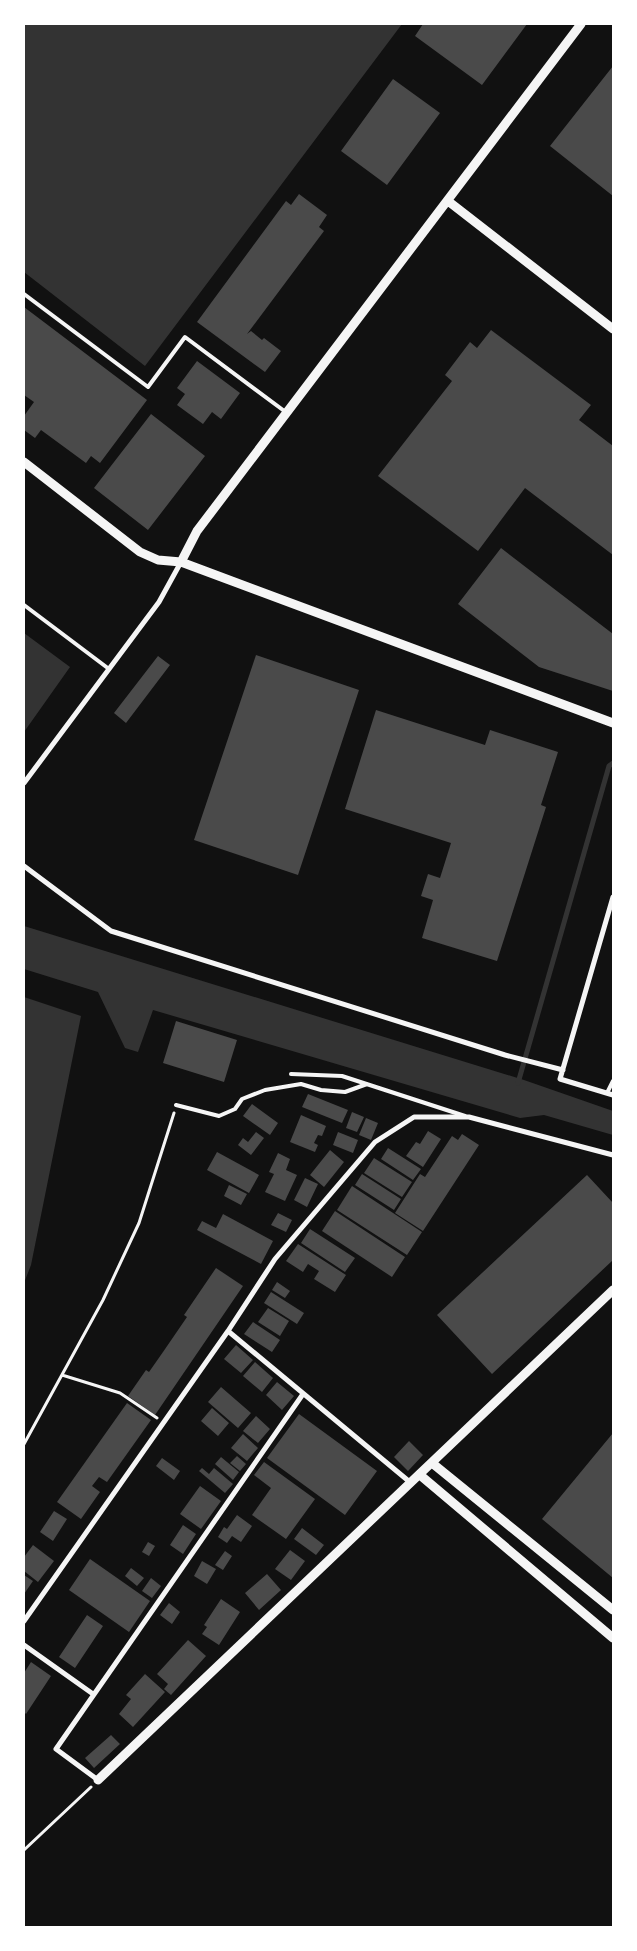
<svg xmlns="http://www.w3.org/2000/svg" width="637" height="1951" viewBox="0 0 637 1951" font-family="Commissioner,sans-serif">
  <rect width="100%" height="100%" fill="#111"/>
  <path fill="#333" d="M24,24H402L145,366L24,272Z
    M24,633L70,667L24,732Z
    M24,926L524,1080L613,1111V1135L544,1115L520,1118L153,1010L138,1052L125,1048L98,992L24,969Z
    M24,997L81,1016L31,1265L24,1283Z"/>
  <g fill="none" stroke-linecap="round" stroke-linejoin="round">
    <path stroke="#333" stroke-width="5" d="M518,1083L609,766L613,763"/>
  </g>
  <path fill="#4a4a4a" d="M423,24H527L482,85L415,36Z
    M613,66V196L550,146Z
    M393,79L440,113L387,185L341,151Z
    M299,194L327,215L319,227L324,231L247,334L251,331L262,340L264,338L281,351L265,372L197,322L286,201L291,205Z
    M24,307L147,400L100,463L91,456L86,463L41,430L35,438L24,430V416L34,402L24,395Z
    M491,330L591,405L579,420L613,446V555L525,488L478,551L378,476L452,381L445,375L470,342L477,348Z
    M197,361L240,393L221,419L212,412L203,424L177,405L185,394L177,388Z
    M151,414L205,456L148,530L94,488Z
    M501,548L613,634V691L539,667L458,604Z
    M256,655L359,690L298,875L194,840Z
    M158,656L170,665L126,723L114,713Z
    M376,710L485,745L490,730L558,752L541,805L546,807L497,961L422,938L433,900L421,896L428,874L440,878L451,843L345,809Z
    M176,1021L237,1040L224,1082L163,1063Z
    M308,1094L348,1110L342,1123L302,1107Z
    M252,1104L278,1123L270,1135L243,1116Z
    M352,1112L364,1117L357,1132L346,1128Z
    M301,1115L326,1126L322,1136L318,1135L314,1143L318,1145L315,1152L290,1142Z
    M366,1118L378,1123L371,1140L359,1135Z
    M428,1131L441,1139L423,1167L406,1156L416,1142L420,1144Z
    M256,1132L264,1138L251,1155L238,1145L243,1138L248,1142Z
    M338,1132L358,1140L353,1153L333,1145Z
    M462,1134L479,1145L423,1231L395,1213L420,1174L425,1177L452,1136L458,1140Z
    M388,1148L421,1169L413,1180L381,1159Z
    M330,1150L344,1162L324,1187L310,1175Z
    M217,1152L259,1175L249,1193L207,1170Z
    M278,1153L290,1159L286,1170L297,1175L285,1201L265,1192L274,1174L269,1172Z
    M374,1158L412,1182L402,1197L364,1173Z
    M362,1174L401,1199L394,1210L355,1185Z
    M587,1175L613,1203V1260L492,1374L437,1315Z
    M305,1178L318,1184L307,1207L294,1200Z
    M229,1185L247,1194L241,1205L224,1196Z
    M352,1186L422,1232L407,1255L337,1210Z
    M335,1211L405,1257L392,1277L322,1231Z
    M278,1213L292,1220L286,1232L271,1225Z
    M223,1214L273,1241L261,1264L197,1230L202,1221L216,1228Z
    M310,1229L355,1258L345,1272L301,1243Z
    M298,1244L346,1275L335,1292L314,1279L319,1271L308,1264L303,1272L286,1261Z
    M216,1268L243,1286L155,1415L128,1396L146,1370L149,1372L163,1352L187,1317L184,1315Z
    M277,1282L290,1291L285,1298L272,1290Z
    M271,1292L304,1313L297,1324L264,1303Z
    M268,1308L289,1321L280,1336L258,1322Z
    M253,1322L280,1340L272,1352L244,1334Z
    M236,1345L253,1360L241,1373L224,1359Z
    M255,1362L273,1378L262,1392L243,1376Z
    M277,1382L294,1396L282,1410L266,1395Z
    M221,1387L251,1413L238,1428L208,1402Z
    M127,1403L151,1420L107,1482L99,1477L92,1486L100,1492L81,1519L57,1502Z
    M212,1408L229,1423L218,1436L201,1421Z
    M299,1414L377,1471L345,1515L267,1458Z
    M256,1416L270,1429L258,1443L243,1431Z
    M613,1433V1578L542,1519Z
    M243,1434L258,1448L247,1461L231,1448Z
    M409,1441L423,1455L408,1471L394,1457Z
    M237,1456L246,1464L240,1471L230,1463Z
    M221,1457L239,1472L233,1480L215,1464Z
    M162,1458L180,1471L174,1480L156,1466Z
    M264,1462L315,1499L286,1539L252,1515L271,1488L254,1475Z
    M202,1468L209,1474L214,1468L233,1484L225,1493L199,1471Z
    M200,1486L221,1501L201,1529L180,1514Z
    M54,1511L67,1519L53,1541L40,1532Z
    M237,1515L252,1526L241,1542L232,1536L227,1543L218,1537L224,1527L227,1529Z
    M183,1525L196,1534L183,1554L170,1545Z
    M302,1528L324,1545L316,1555L294,1539Z
    M148,1542L155,1546L149,1556L142,1552Z
    M33,1545L54,1561L38,1582L24,1571V1557Z
    M290,1550L305,1561L291,1580L275,1569Z
    M225,1551L232,1556L223,1570L215,1565Z
    M90,1559L150,1601L129,1632L69,1590Z
    M202,1561L216,1569L207,1584L194,1576Z
    M131,1568L144,1578L137,1586L125,1576Z
    M267,1574L281,1590L259,1610L245,1593Z
    M24,1575L33,1581L24,1594Z
    M151,1578L161,1586L152,1598L142,1591Z
    M221,1599L240,1612L219,1645L202,1634L207,1627L204,1625Z
    M169,1603L180,1612L172,1624L160,1615Z
    M87,1615L103,1626L75,1668L59,1657Z
    M188,1640L206,1656L171,1695L164,1689L168,1684L157,1674Z
    M31,1662L51,1676L26,1714L24,1712V1673Z
    M145,1674L165,1692L133,1727L119,1714L131,1699L126,1695Z
    M111,1735L120,1744L94,1768L85,1758Z"/>
  <g fill="none" stroke-linecap="round" stroke-linejoin="round">
    <path stroke="#f5f5f5" stroke-width="3" d="M62,1375L120,1393L157,1418
      M24,1444L103,1300L139,1223L174,1113
      M24,1850L91,1787"/>
    <path stroke="#f5f5f5" stroke-width="4" d="M24,294L148,387L185,337L287,413
      M24,605L109,669
      M291,1074L342,1076L465,1116
      M607,1093L613,1081
      M176,1105L219,1116L235,1109L242,1099L265,1090L301,1084L321,1090L345,1092L367,1084"/>
    <path stroke="#f5f5f5" stroke-width="5" d="M24,783L159,602L181,562
      M24,866L111,931L505,1055L563,1070
      M613,897L560,1079L613,1095
      M228,1331L411,1483
      M24,1621L228,1331L275,1259L375,1142L414,1117H469L613,1155
      M24,1645L93,1694
      M98,1780L56,1749L303,1394"/>
    <path stroke="#f5f5f5" stroke-width="9" d="M581,24L197,531L181,562L613,723
      M448,201L613,329
      M24,462L140,552L158,560L181,562
      M432,1463L613,1610
      M420,1475L613,1638
      M98,1780L613,1290"/>
  </g>
  <rect width="637" height="1951" fill="none" stroke="#ffffff" stroke-width="50"/>
</svg>
